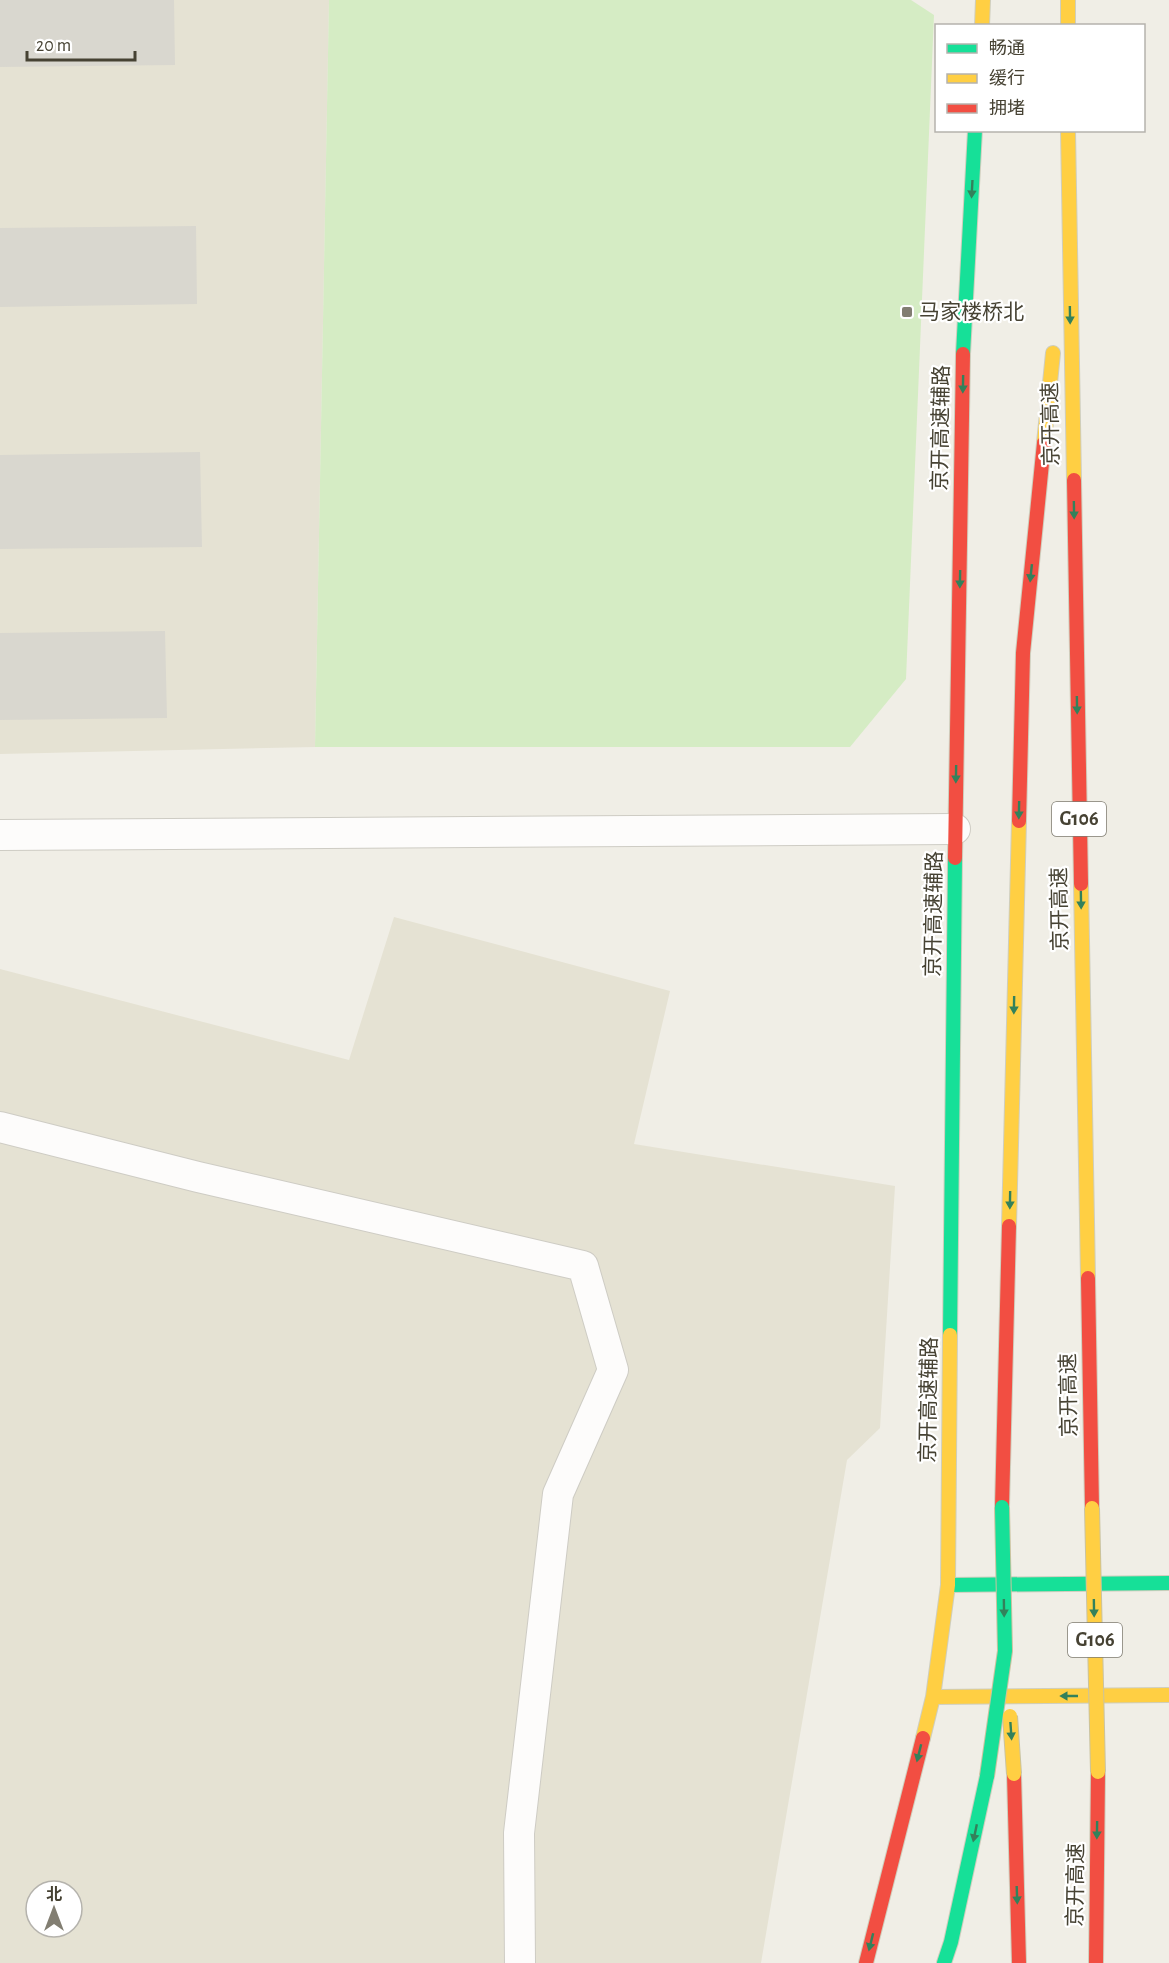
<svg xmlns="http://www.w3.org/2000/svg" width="1169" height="1963" viewBox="0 0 1169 1963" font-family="'Alegreya Sans','Noto Sans SC',sans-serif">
  <rect width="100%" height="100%" fill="#f0eee6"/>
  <path fill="#e5e2d3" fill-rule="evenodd" d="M0,0H329L315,747L0,754Z
    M394,917L670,991L634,1144L895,1186L880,1428L847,1460L761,1963H0V969L349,1060ZM36,1891H72V1927H36Z"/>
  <path fill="#d5ecc4" d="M329,0H911L934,15L906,679L850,747H315Z"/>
  <path fill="#d9d7cf" d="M0,0H174L175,65L0,67Z
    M196,226L197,304L0,307V228Z
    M200,452L202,547L0,549V455Z
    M165,631L167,718L0,720V633Z"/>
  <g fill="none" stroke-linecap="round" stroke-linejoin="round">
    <g stroke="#ceccc4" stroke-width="32">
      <path id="street" d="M0,835L955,829
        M0,1127L198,1177L583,1266L613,1370L558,1494L519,1833L520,1963"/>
    </g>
    <g stroke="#cfcebd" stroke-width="16">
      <path id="fast" d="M963,354L975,130
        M950,1335L955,858
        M948,1585L1169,1583
        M944,1963L951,1942L987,1776"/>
    </g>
    <g stroke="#cfcebd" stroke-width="16">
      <path id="slow" d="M1068,0V26
        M982,26L983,0
        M1068,130L1074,480
        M1044,443L1053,353
        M1081,884L1088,1278
        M1009,1226L1019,821
        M933,1697L1169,1695
        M923,1738L933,1697L948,1585L950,1335"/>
    </g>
    <g stroke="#cfcebd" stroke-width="16">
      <path id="jam" d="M1074,480L1081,884
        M1019,821L1023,653L1044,443
        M955,858L963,354
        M1088,1278L1092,1508
        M1002,1507L1009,1226
        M1014,1774L1019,1963
        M866,1963L923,1738
        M1096,1963L1098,1772"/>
    </g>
    <use href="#street" stroke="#fdfcfb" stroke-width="30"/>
    <use href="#fast" stroke="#16e098" stroke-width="14"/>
    <use href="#slow" stroke="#ffcf43" stroke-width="14"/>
    <use href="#jam" stroke="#f24e42" stroke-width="14"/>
    <g stroke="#cac3a0" stroke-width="16" stroke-linecap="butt">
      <path id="fast-bridge" d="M987,1776L1005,1651L1002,1507"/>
    </g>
    <g stroke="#cac3a0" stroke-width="16" stroke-linecap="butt">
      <path id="slow-bridge" d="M1092,1508L1098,1772
        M1010,1716L1014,1774"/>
    </g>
    <use href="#fast-bridge" stroke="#16e098" stroke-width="14"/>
    <use href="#slow-bridge" stroke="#ffcf43" stroke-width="14"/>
  </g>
  <defs><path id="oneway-solid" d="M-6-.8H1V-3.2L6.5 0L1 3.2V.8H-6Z" transform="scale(1.5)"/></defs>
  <g fill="#33815b">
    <use href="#oneway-solid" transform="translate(972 189) rotate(93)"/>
    <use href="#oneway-solid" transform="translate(1070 315) rotate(89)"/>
    <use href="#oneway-solid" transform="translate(963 384) rotate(91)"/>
    <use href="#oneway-solid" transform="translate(1074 510) rotate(89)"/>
    <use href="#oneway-solid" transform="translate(1031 573) rotate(96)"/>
    <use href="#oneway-solid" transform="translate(960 579) rotate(91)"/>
    <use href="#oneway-solid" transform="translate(1077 705) rotate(89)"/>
    <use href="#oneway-solid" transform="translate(956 774) rotate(91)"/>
    <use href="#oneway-solid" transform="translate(1019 810) rotate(91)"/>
    <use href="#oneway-solid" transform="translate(1081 900) rotate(89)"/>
    <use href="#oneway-solid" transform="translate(1014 1005) rotate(91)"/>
    <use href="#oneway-solid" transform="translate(1010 1200) rotate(91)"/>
    <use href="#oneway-solid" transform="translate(1004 1608) rotate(89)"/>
    <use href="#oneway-solid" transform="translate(1094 1608) rotate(89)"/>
    <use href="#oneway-solid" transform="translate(1069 1696) rotate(180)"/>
    <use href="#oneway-solid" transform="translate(1011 1731) rotate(86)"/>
    <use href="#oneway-solid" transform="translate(919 1753) rotate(104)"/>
    <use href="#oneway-solid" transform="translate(1097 1830) rotate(91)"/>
    <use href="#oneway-solid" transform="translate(975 1833) rotate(102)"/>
    <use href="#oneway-solid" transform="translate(1017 1895) rotate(88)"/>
    <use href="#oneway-solid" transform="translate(871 1942) rotate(104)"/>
  </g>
  <rect fill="#827e72" stroke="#fff" stroke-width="2" x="901" y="306" width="12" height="12" rx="3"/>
  <g text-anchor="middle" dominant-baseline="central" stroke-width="4.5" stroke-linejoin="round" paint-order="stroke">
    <g fill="#fff" stroke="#7e7b70" stroke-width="1.5">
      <rect x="1052" y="802" width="54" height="34" rx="4.5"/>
      <rect x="1068" y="1623" width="54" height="34" rx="4.5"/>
    </g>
    <g font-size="20" font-weight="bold" fill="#464233">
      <text x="1079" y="819">G106</text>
      <text x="1095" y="1640">G106</text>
    </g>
    <g font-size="21" fill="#464233" stroke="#fff" text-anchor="start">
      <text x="919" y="312">马家楼桥北</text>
    </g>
    <g font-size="21" fill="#464233" stroke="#fff">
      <text transform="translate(1051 424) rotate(-91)">京开高速</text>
      <text transform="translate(941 428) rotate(-89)">京开高速辅路</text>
      <text transform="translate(1060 909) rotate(-91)">京开高速</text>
      <text transform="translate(934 914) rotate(-89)">京开高速辅路</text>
      <text transform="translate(1069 1395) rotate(-91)">京开高速</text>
      <text transform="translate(929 1400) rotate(-89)">京开高速辅路</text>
      <text transform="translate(1076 1885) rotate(-89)">京开高速</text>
    </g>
  </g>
  <rect x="935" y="24" width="210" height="108" fill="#ffffff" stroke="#b5b3ad" stroke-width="1.5"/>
  <rect x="947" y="44" width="30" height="9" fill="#16e098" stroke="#b5b3ad" stroke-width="1.5"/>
  <text x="989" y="54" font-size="18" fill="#464233">畅通</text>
  <rect x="947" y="74" width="30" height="9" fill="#ffcf43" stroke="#b5b3ad" stroke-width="1.5"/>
  <text x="989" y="84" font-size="18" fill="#464233">缓行</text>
  <rect x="947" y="104" width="30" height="9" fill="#f24e42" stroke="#b5b3ad" stroke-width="1.5"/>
  <text x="989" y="114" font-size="18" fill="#464233">拥堵</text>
  <g transform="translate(54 1909)"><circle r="28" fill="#ffffff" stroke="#b5b3ad" stroke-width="1.5"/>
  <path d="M0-4.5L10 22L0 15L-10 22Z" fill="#827e72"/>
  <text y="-9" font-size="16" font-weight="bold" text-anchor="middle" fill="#464233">北</text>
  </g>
  <path d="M27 51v9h108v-9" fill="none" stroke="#464233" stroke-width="3"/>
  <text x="36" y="51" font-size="18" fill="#464233" stroke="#ffffff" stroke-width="4.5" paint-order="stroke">20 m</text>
</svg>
